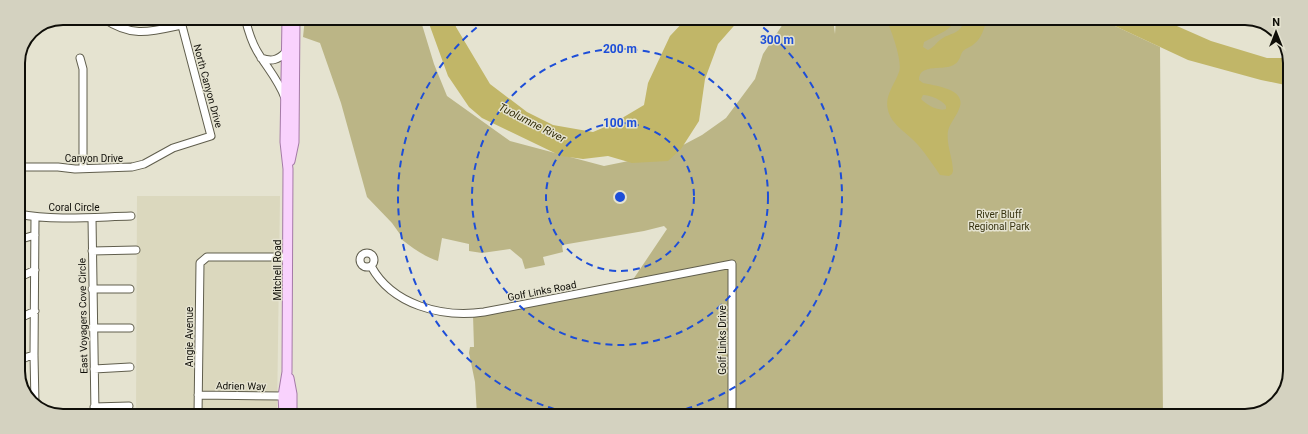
<svg xmlns="http://www.w3.org/2000/svg" width="1308" height="434" viewBox="0 0 1308 434" font-family="Roboto,sans-serif">
  <rect width="100%" height="100%" fill="#e5e3d0"/>
  <path fill="#dbd8be" d="M137,196H280L277,415H136Z"/>
  <path fill="#bbb586" d="M305,18H420L434,64L447,96L510,141L604,166L668,153L702,135L726,118L755,79L763,54L783,24L788,19H833L835,34L836,19H1100L1160,47L1163,416L477,415L475,382L469,353L470,347H474L473,315L628,287L667,229L664,226L644,231L562,245L563,252L543,257L545,265L525,269L522,259L510,249L482,253L469,251V244L442,238L438,261C423,256 413,248 401,239L402,237L392,223L367,197L341,103L320,43L303,37Z"/>
  <path fill="#c1b668" fill-rule="evenodd" d="M427,18L454,19L456,27L490,84L527,112L553,125L593,132L612,124L644,105L648,83L670,36L686,19H740L718,44L705,79L699,121L681,149L668,161L632,163L608,156L583,159L561,156L482,118L469,107L448,76Z
    M886,19H986C985,28 981,39 974,44C971,47 966,48 963,51C960,55 960,61 955,64C945,72 919,62 919,80L923,83C936,86 968,89 959,109C956,117 950,123 948,131C946,145 953,158 953,171L952,174L949,176L940,175C933,165 926,154 918,145C909,134 891,125 888,110C884,96 895,84 899,72C903,62 891,29 886,19ZM959,23L962,26C959,33 949,34 943,38C937,41 935,47 928,50L923,47L924,42L945,31L954,24ZM923,95C931,95 942,100 946,106V109C938,112 926,104 921,99Z
    M1100,19H1161L1211,41L1267,58H1289L1290,86L1261,80L1188,60Z"/>
  <g fill="none" stroke-linecap="round" stroke-linejoin="round">
    <g stroke="#605e4d" stroke-width="9">
      <path id="minor" d="M103,18C132,38 150,32 182,25
        M245,18C248,30 251,41 257,51C267,68 278,79 285,98
        M80,58L83,69V168
        M261,58C272,62 278,60 286,52
        M18,167H58L75,169L132,167L144,164L173,148L211,136L180,18
        M20,167L21,57
        M18,214C55,221 94,217 131,216
        M35,217L34,355L35,404
        M92,218L95,414
        M18,240L35,235
        M92,251L136,250
        M360 260a7 7 0 1 1 14 0a7 7 0 1 1-14 0Z
        M371,266C392,305 442,318 484,312L732,264V415
        M18,278L35,270
        M92,289H130
        M18,319L35,311
        M92,328H130
        M18,361L27,357L34,355
        M94,369L130,367
        M198,395L283,396
        M94,407L129,406
        M198,415L200,263L207,257H288"/>
    </g>
    <g stroke="#a47aa7" stroke-width="11">
      <path id="major" d="M290,161L294,142L295,18
        M289,378L292,394V415
        M284,415L283,396L287,372L288,169L285,142L287,18"/>
    </g>
    <use href="#minor" stroke="#fff" stroke-width="7"/>
    <use href="#major" stroke="#f9d2fd" stroke-width="9"/>
  </g>
  <g fill="none" stroke="#1d4ed8" stroke-width="2" stroke-dasharray="7 5">
    <circle cx="620" cy="197" r="74"/>
    <circle cx="620" cy="197" r="148"/>
    <path d="M578 415A222 222 0 0 1 486 20M754 20A222 222 0 0 1 662 415"/>
  </g>
  <g text-anchor="middle" dominant-baseline="central" stroke-width="3" stroke-linejoin="round" paint-order="stroke">
    <g font-size="10" fill="#0f0e08" stroke="#e5e3d0">
      <text transform="translate(208 86) rotate(75)">North Canyon Drive</text>
      <text x="94" y="158">Canyon Drive</text>
      <text x="74" y="207">Coral Circle</text>
      <text transform="translate(277 270) rotate(-90)">Mitchell Road</text>
      <text transform="translate(542 291) rotate(-11)">Golf Links Road</text>
      <text transform="translate(83 316) rotate(-91)">East Voyagers Cove Circle</text>
      <text transform="translate(189 337) rotate(-90)">Angie Avenue</text>
      <text transform="translate(722 340) rotate(-90)">Golf Links Drive</text>
      <text transform="translate(241 386) rotate(1)">Adrien Way</text>
    </g>
    <g font-size="10" fill="#383411" stroke="#e5e3d0">
      <text x="999" y="214">River Bluff<tspan x="999" dy="12">Regional Park</tspan></text>
    </g>
    <g font-size="11" font-style="italic" fill="#322d09" stroke="#e5e3d0">
      <text transform="translate(532 123) rotate(27)">Tuolumne River</text>
    </g>
  </g>
  <path d="M0 0H1308V434H0ZM63 25H1245A38 38 0 0 1 1283 63V371A38 38 0 0 1 1245 409H63A38 38 0 0 1 25 371V63A38 38 0 0 1 63 25Z" fill="#d4d2c0" fill-rule="evenodd"/>
  <path fill="none" stroke="#0f0e08" stroke-width="2" d="M63 25H1245A38 38 0 0 1 1283 63V371A38 38 0 0 1 1245 409H63A38 38 0 0 1 25 371V63A38 38 0 0 1 63 25Z"/>
  <circle cx="620" cy="197" r="6" fill="#1d4ed8" stroke="#e5e3d0" stroke-width="2"/>
  <g font-size="12" text-anchor="middle" font-weight="bold" fill="#1d4ed8" stroke="#e5e3d0" stroke-width="3" stroke-linejoin="round" paint-order="stroke">
    <text x="777" y="44">300 m</text>
    <text x="620" y="53">200 m</text>
    <text x="620" y="127">100 m</text>
  </g>
  <g transform="translate(1276 32)" stroke="#e5e3d0" stroke-width="3" paint-order="stroke">
  <path d="M0-3L7 15L0 10L-7 15Z" fill="#0f0e08"/>
  <text y="-6" font-size="11" font-weight="bold" text-anchor="middle" fill="#0f0e08">N</text>
  </g>
</svg>
